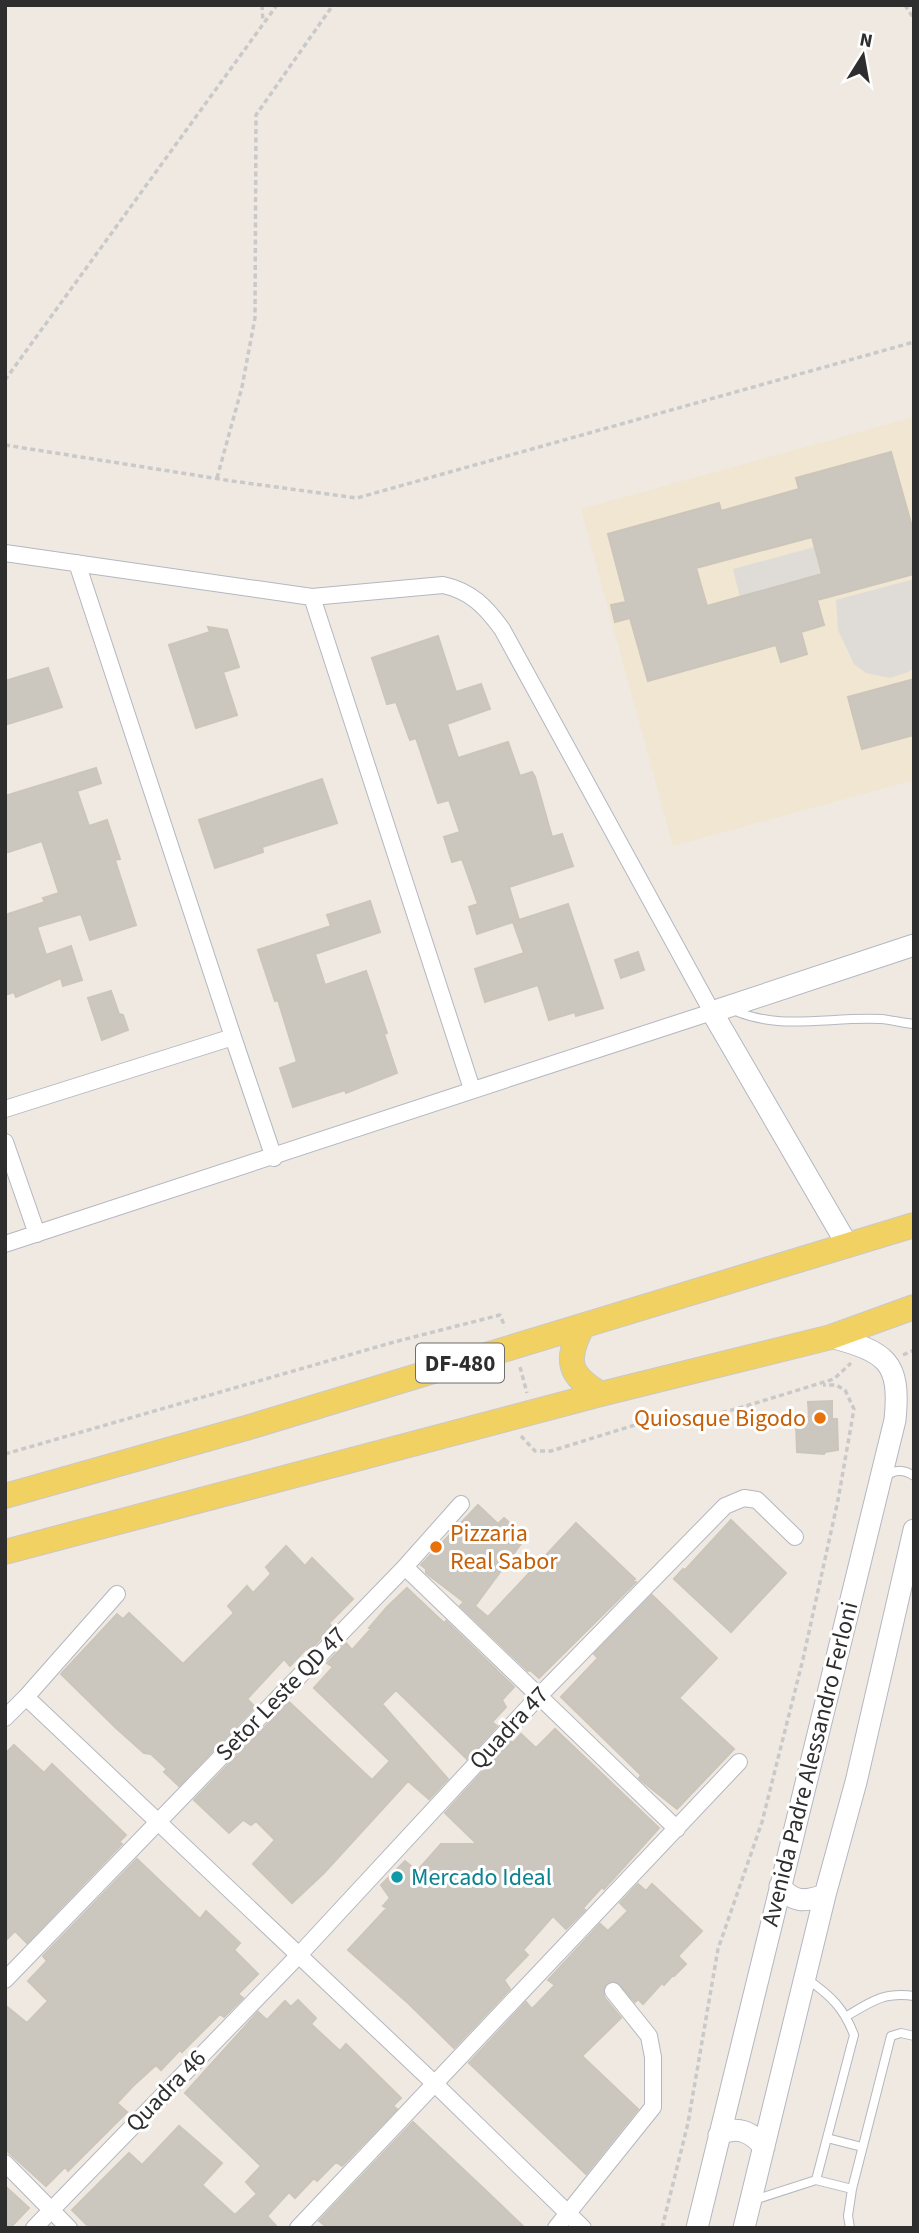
<svg xmlns="http://www.w3.org/2000/svg" width="919" height="2233" viewBox="0 0 919 2233" font-family="'Source Sans 3',sans-serif">
  <rect width="100%" height="100%" fill="#efe9e1"/>
  <path fill="#f0e6d1" d="M914,417V780L673,846L581,509Z"/>
  <path fill="#dfdcd8" d="M818,546L827,582L741,602L733,569Z
    M914,579V668L908,672L890,678L866,673L854,664L838,630L836,600Z"/>
  <path fill="#cbc7bf" stroke="#cbc5ba" stroke-width="2" fill-rule="evenodd" d="M891,452L914,534V574L817,600L824,625L801,632L807,654L781,662L776,645L648,681L630,618L615,622L611,605L626,602L608,534L719,503L721,511L799,489L796,478ZM812,537L822,574L707,606L696,568Z
    M208,627L227,630L239,667L223,672L237,715L196,728L169,645L210,632Z
    M438,636L456,692L481,684L490,709L447,724L458,758L508,742L520,776L532,772L535,777L552,837L562,834L573,866L509,887L519,920L568,904L603,1008L576,1016L575,1012L549,1020L538,985L485,1002L475,969L524,953L513,922L477,934L469,907L478,904L462,859L452,862L444,837L460,832L449,800L438,803L416,738L410,740L396,702L387,704L372,658Z
    M48,668L62,707L5,725V681Z
    M914,679V735L862,749L848,697Z
    M96,768L101,783L77,791L89,826L107,820L120,859L115,860L136,925L90,940L81,914L37,927L46,955L71,946L82,980L63,986L61,978L16,997L14,992L5,995V915L45,902L43,898L59,893L42,841L5,853V796Z
    M322,779L337,823L262,847L263,852L215,868L199,820Z
    M370,901L380,932L315,954L325,985L366,971L387,1033L384,1034L397,1073L346,1093L345,1090L293,1107L280,1068L297,1062L278,1000L275,1001L258,950L331,926L327,915Z
    M638,952L644,970L621,978L615,960Z
    M111,991L119,1014L123,1015L128,1030L102,1040L88,998Z
    M832,1401V1419H837L838,1450L825,1452L824,1454L797,1452L796,1423H805V1417H809L808,1402Z
    M478,1505L498,1524L504,1518L526,1537L475,1606L488,1617L576,1523L635,1579L633,1580L636,1582L539,1678L530,1670L528,1671L460,1606L464,1602L426,1573V1569L421,1565Z
    M731,1520L786,1573L731,1632L674,1579L683,1569L685,1570Z
    M286,1546L305,1566L312,1558L353,1599L329,1623L332,1627L309,1651L306,1649L290,1666L284,1659L247,1699L255,1707L179,1786L164,1772L167,1769L151,1754L144,1753L116,1728L61,1674L117,1614L123,1619L129,1613L183,1664L234,1613L228,1606L247,1586L253,1593L271,1574L266,1567Z
    M407,1588L444,1623L446,1621L514,1687L502,1700L506,1707L492,1722L497,1726L467,1759L396,1690L382,1704L448,1779L429,1799L408,1781L324,1873L292,1903L253,1864L275,1840L256,1821L251,1825L243,1820L229,1833L194,1800L289,1702L372,1780L390,1761L314,1688L333,1667L327,1663L346,1643L352,1650L371,1629L369,1628L387,1607Z
    M652,1595L717,1658L679,1698L734,1749L677,1809L642,1781L639,1778L641,1775L561,1697L598,1658L594,1654Z
    M555,1729L659,1828L604,1889L602,1887L583,1908L585,1910L566,1929L553,1916L523,1950L528,1955L504,1980L510,1989L454,2048L408,2003L348,1950L387,1908L383,1906L390,1898L381,1885L405,1861L417,1871L441,1844H477L445,1813L511,1741L513,1743L521,1734L536,1748Z
    M14,1745L44,1773L52,1764L126,1835L119,1842L122,1844L27,1943L15,1931L5,1941V1754Z
    M137,1859L200,1919L206,1911L240,1943L234,1950L258,1974L238,1994L243,1998L224,2017L220,2014L182,2052L180,2050L161,2070L156,2065L133,2086L117,2103L127,2112L68,2171L65,2167L46,2186L5,2149V2005L27,2023L48,2001L28,1981L47,1961L43,1956Z
    M638,1884L646,1891L652,1884L702,1931L678,1956L686,1964L674,1976L673,1975L664,1985L662,1983L643,2004L638,1999L635,2002L617,1982L611,1981L604,1987V1997L621,2018L582,2056L638,2109L586,2174L469,2063L526,2002L532,2009L555,1985L548,1980L600,1924L608,1931L628,1911L620,1903Z
    M298,2000L316,2018L311,2024L340,2051L346,2044L401,2098L393,2106L397,2109L342,2166L336,2162L317,2181L314,2178L295,2198L289,2192L267,2216L278,2228H90L72,2210L129,2153L142,2165L179,2126L222,2163L202,2185L235,2215L257,2194L246,2182L261,2166L185,2093L258,2012L267,2020L285,2001L291,2007Z
    M413,2122L481,2186L525,2228H328L319,2221Z
    M5,2186L29,2208L10,2228H5Z"/>
  <g fill="none" stroke-linecap="round" stroke-linejoin="round">
    <g stroke="#b4b7c1" stroke-width="10">
      <path id="lane" d="M731,1009C779,1032 830,1016 881,1019C892,1020 903,1023 914,1024
        M885,1477C894,1469 904,1469 914,1476
        M807,1979C830,1995 844,2008 854,2035L816,2180
        M847,2016C872,2001 884,1992 914,1996
        M827,2138L862,2147
        M754,2200L816,2180L852,2189
        M850,2228L848,2216L852,2189L891,2036L901,2033L914,2036"/>
    </g>
    <g stroke="#b4b7c1" stroke-width="18">
      <path id="street" d="M5,553L312,597L443,585C471,591 486,607 502,629L712,1012C476,1088 242,1168 5,1244
        M312,597L472,1089
        M233,1037L274,1158
        M5,1109L233,1037L77,563
        M5,1142L37,1234
        M405,1567L677,1829
        M117,1594L26,1697L435,2084L583,2228
        M5,1718L26,1697
        M5,1980L405,1567L461,1504
        M5,2163L69,2228
        M34,2228L299,1955L538,1697L725,1506L744,1498L757,1500L795,1537
        M298,2228L739,1762
        M556,2228L653,2107V2057L649,2036L613,1991"/>
    </g>
    <g stroke="#b4b7c1" stroke-width="23">
      <path id="secondary" d="M848,1246L712,1012L914,945
        M780,1886C793,1903 805,1902 825,1895
        M719,2135C737,2125 752,2132 764,2147
        M697,2228L895,1420C901,1361 886,1352 831,1337
        M744,2228L825,1895L856,1782L914,1530"/>
    </g>
    <g stroke="#c9c9c9" stroke-width="26">
      <path id="primary" d="M582,1327C565,1361 568,1375 601,1394
        M5,1496L246,1428L914,1225
        M5,1552L601,1394L831,1337L914,1307"/>
    </g>
    <path stroke="#c9c9c9" stroke-width="3.5" stroke-dasharray="5 3.5" stroke-linecap="butt" d="M262,5L263,22
      M905,5L914,19
      M5,380L277,5
      M5,445L232,481L357,498L914,342
      M217,478L242,387L255,318L256,115L333,5
      M903,1355L914,1350
      M520,1367L527,1393
      M521,1436L535,1451H551L635,1425L694,1419L736,1409L834,1379L851,1363
      M5,1454L394,1342L500,1315L505,1327
      M662,2228L688,2123L718,1949L762,1822L803,1659L838,1500L854,1409L845,1390L836,1385H823"/>
    <use href="#lane" stroke="#fff" stroke-width="8"/>
    <use href="#street" stroke="#fff" stroke-width="16"/>
    <use href="#secondary" stroke="#fff" stroke-width="21"/>
    <use href="#primary" stroke="#f2d163" stroke-width="24"/>
  </g>
  <g fill="#e8710a" stroke="#fff" stroke-width="2.5">
    <circle cx="820" cy="1418" r="7"/>
    <circle cx="436" cy="1547" r="7"/>
  </g>
  <circle fill="#0f9aa8" stroke="#fff" stroke-width="2.5" cx="397" cy="1877" r="7"/>
  <g text-anchor="middle" dominant-baseline="central" stroke-width="6" stroke-linejoin="round" paint-order="stroke">
    <rect fill="#fff" stroke="#6d6d6d" stroke-width="2" x="416" y="1343.5" width="88" height="39" rx="5"/>
    <g font-size="23" font-weight="bold" fill="#2e2e2e">
      <text x="460" y="1363">DF-480</text>
    </g>
    <g font-size="24" fill="#c56008" stroke="#fff" text-anchor="end">
      <text x="806" y="1418">Quiosque Bigodo</text>
      <text x="450" y="1533" text-anchor="start">Pizzaria<tspan x="450" dy="28">Real Sabor</tspan></text>
    </g>
    <g font-size="24" fill="#2e2e2e" stroke="#fff">
      <text transform="translate(281 1694) rotate(-46)">Setor Leste QD 47</text>
      <text transform="translate(509 1728) rotate(-47)">Quadra 47</text>
      <text transform="translate(810 1764) rotate(-76)">Avenida Padre Alessandro Ferloni</text>
      <text transform="translate(166 2091) rotate(-46)">Quadra 46</text>
    </g>
    <g font-size="24" fill="#0d838f" stroke="#fff" text-anchor="start">
      <text x="411" y="1877">Mercado Ideal</text>
    </g>
  </g>
  <rect width="919" height="2233" fill="none" stroke="#2e2e2e" stroke-width="14"/>
  <g transform="translate(863 56) rotate(11)" stroke="#ffffff" stroke-width="5" paint-order="stroke">
  <path d="M0-5L12 26L0 18L-12 26Z" fill="#2e2e2e"/>
  <text y="-10" font-size="19" font-weight="bold" text-anchor="middle" fill="#2e2e2e">N</text>
  </g>
</svg>
